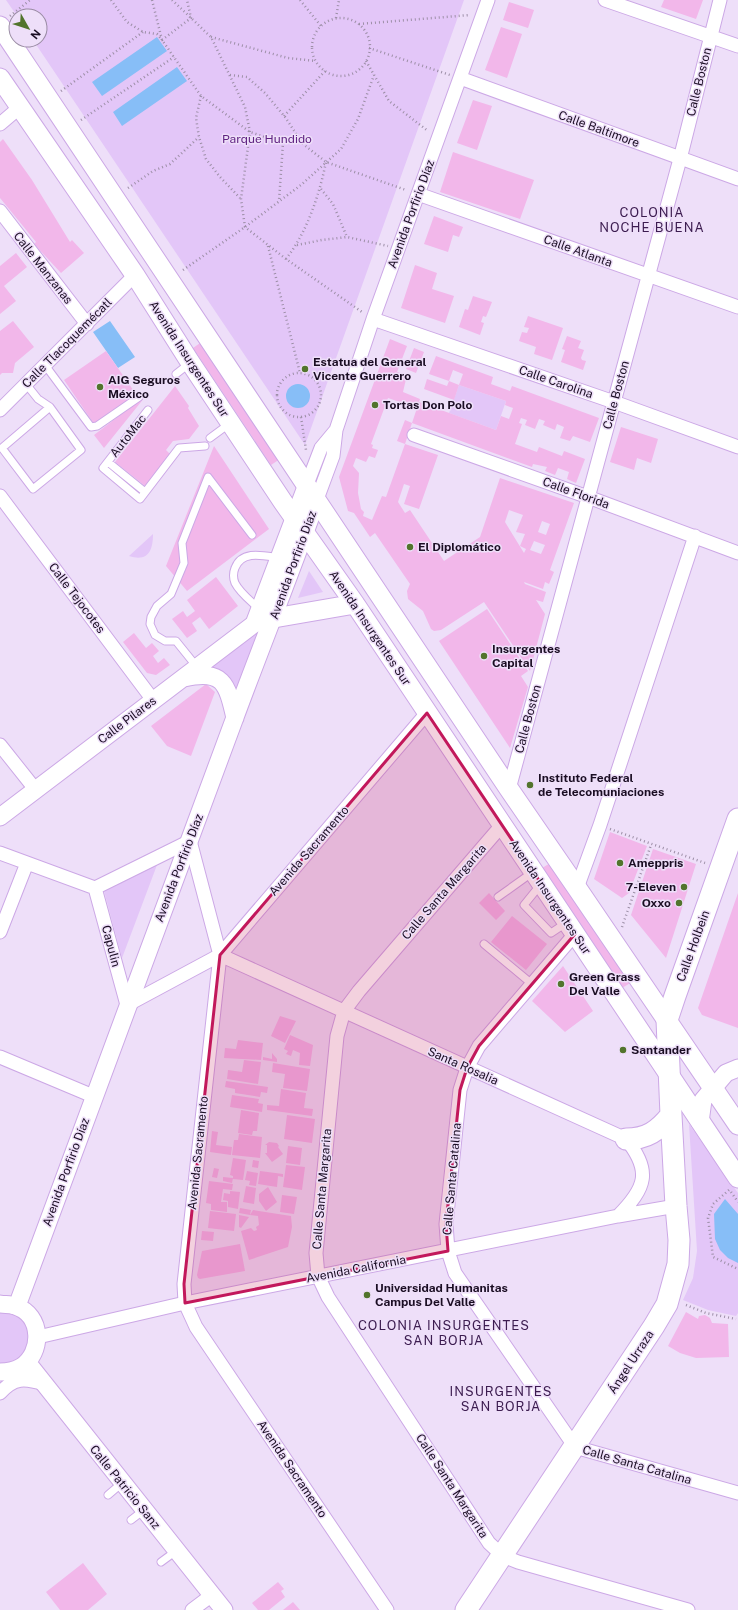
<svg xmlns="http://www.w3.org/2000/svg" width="738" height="1610" viewBox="0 0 738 1610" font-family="'Public Sans',sans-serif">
  <rect width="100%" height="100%" fill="#eedff9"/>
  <path fill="#e3c6f8" d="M6,0H464L305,445L33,40H40V16H17Z
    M459,385L506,401L496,430L449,413Z
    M153,534C153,551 148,562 129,556Z
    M309,571L323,592L298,598Z
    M260,629L237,689C229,677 221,673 208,669Z
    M157,865L122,958L104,891Z
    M689,1124L738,1193V1313L736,1316L708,1310L683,1300L693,1278L697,1251Z
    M0,1308L16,1311L28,1326L29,1345L18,1361L0,1366Z"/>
  <path fill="#87bef7" d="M157,37L167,51L102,96L92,82Z
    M177,67L187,81L122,126L113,112Z
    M110,321L135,357L118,368L93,332Z
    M286 396a12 12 0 1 1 24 0a12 12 0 1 1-24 0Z
    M725,1199L738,1214V1263L728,1258L720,1250L715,1239L714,1214Z"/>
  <path fill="#f2b7ea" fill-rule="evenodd" d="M664,0H703L696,19L661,7Z
    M509,2L534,10L528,28L503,20Z
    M501,27L522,34L507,78L485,70Z
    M473,100L492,106L477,150L457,143Z
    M3,139L32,180L70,242L72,240L84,253L61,273L34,244L36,242L0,198V142Z
    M453,152L534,180L520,219L440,192Z
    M434,216L463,227L459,237L453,235L448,252L424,244Z
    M16,253L27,267L4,286L16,301L0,314V266Z
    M415,265L437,273L432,289L454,296L445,323L401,308Z
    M473,296L492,302L486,317L483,316L481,322L484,323L480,335L459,327L465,309L468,310Z
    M528,316L563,328L552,360L534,354L536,347L519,341L522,332L527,333L529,328L524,327Z
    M13,321L34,347L15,363L13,373H2L0,375V331Z
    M567,336L581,341L578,348L584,350L581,358L582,360L586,361L583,370L561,362L565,350L562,349Z
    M390,339L407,346L397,372L407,375L403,392L420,399L419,402L496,430L501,416L509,419L513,408L505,405L506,401L459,385L454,400L424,389L427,379L447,386L449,381L429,374L436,356L493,377L491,384L510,391L512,386L599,418L590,442L573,436L570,441L560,438L564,427L557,424L555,430L543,425L545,421L539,419L535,429L525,425L527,420L521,418L519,423L522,424L515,444L537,452L539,447L562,456L564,451L585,459L576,483L567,479L569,472L558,468L555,475L545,471L547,467L533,464L532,467L412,423L417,408L388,398L371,444L373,445L372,448L378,450L375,458L369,456L366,462L356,458L353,466L359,473L358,493L361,509L364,512L363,516L372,520L382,496L386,497L405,444L438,455L419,509L404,504L410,486L404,484L398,502L405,513L410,510L444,561L480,537L500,478L574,503L550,570L554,572L549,584L545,582L543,589L524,582L525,584L546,592L543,602L536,600L545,614L530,671L484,602L441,630L434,631L431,629L423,611L408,599L407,591L410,584L375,533L370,537L354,513L348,511L339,477ZM453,370L463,374L459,385L449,381ZM509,510L523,515L516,532L525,534L520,546L526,549L524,553L505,522ZM542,521L550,524L546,535L538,532ZM534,541L545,545L541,554L530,550Z
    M203,341L280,459L271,465L193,348Z
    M414,348L424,352L416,373L406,369Z
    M106,351L136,394L94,424L64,380Z
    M175,386L189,406L188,408L199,426L189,439L173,441L166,450L170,454L145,486L115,462Z
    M145,396V397L104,448L94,435Z
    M405,420L412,423L405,444L397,441Z
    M621,427L658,439L651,463L637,458L634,470L610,462Z
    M214,446L269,529L187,591L166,566Z
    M216,577L238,606L209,629L200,617L192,623L197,631L187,638L172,619L183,611L187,617L195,611L187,600Z
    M487,609L528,671L521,676L528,687L510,748L439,641Z
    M134,633L146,648L152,643L159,651L153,656L158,663L164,658L170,665L156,675L147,673L123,642Z
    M206,684L215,692L191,756L167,746L151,726Z
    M610,832L647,846L629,893L622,898L594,879Z
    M653,849L696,864L666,958L631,915Z
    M552,862L632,982L622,988L542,868Z
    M489,893L505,911L496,920L479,903Z
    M738,893V1028L702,1015L698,1008Z
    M512,916L547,944L526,970L491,942Z
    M563,966L593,1011L565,1032L532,1001Z
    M280,1016L296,1021L285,1043L271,1036Z
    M290,1035L313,1045L310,1066L299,1065L300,1053L293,1050L291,1056L286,1054L288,1051L284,1049Z
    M238,1040L263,1043L261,1060L224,1058L225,1048L236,1049Z
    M272,1053L277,1059V1062L263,1060V1057L272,1059Z
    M244,1060L261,1062L258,1084L227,1079L228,1070L242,1072Z
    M273,1063L310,1069L307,1091L283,1088L285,1074L272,1072Z
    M226,1081L268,1087L267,1093L261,1092L260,1097L235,1093V1089L225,1087Z
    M281,1089L306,1093L304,1108L313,1109L312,1116L267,1110V1105L279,1106Z
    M232,1095L259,1099L258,1103L263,1104L262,1112L230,1107Z
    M241,1110L259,1113L257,1131H253L252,1135L238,1133Z
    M287,1115L315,1119L312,1143L284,1139Z
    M212,1131L218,1132L216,1145L232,1147L231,1155L210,1152Z
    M239,1134L262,1137L260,1158L232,1155L234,1140H238Z
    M269,1142L277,1143L279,1146L278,1147L283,1154L272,1162L265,1153H267V1145H265Z
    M288,1146L302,1148L300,1165L286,1163Z
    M233,1158L246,1160L243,1180L233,1179V1176L230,1175Z
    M253,1160L259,1161L258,1168L252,1167Z
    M286,1165L305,1167L302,1190L283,1187Z
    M214,1168L219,1169L217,1178L212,1177Z
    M247,1171L258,1173L256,1186L249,1185L250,1181L245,1180Z
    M260,1171L283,1174V1177L278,1176L277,1187L258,1184Z
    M223,1177L233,1178L232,1183L223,1181Z
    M209,1181L233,1184L232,1190L223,1189L221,1202H227V1212L211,1210V1204L206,1203Z
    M246,1186L256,1188L254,1204L243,1202Z
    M268,1187L277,1202L266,1211L259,1201V1194Z
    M230,1191L240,1192L238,1209L228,1207V1201L223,1200L224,1193L230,1194Z
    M282,1195L297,1197L294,1214L280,1212Z
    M240,1208L251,1210L250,1215L239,1213Z
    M253,1210L291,1216L292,1227L288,1247L249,1260L241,1231L251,1228L254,1231L257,1230L256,1227L259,1225L258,1216L250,1215Z
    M210,1211L236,1214L234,1231L208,1228Z
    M239,1215L249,1217L241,1228L239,1227Z
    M202,1231L214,1232L213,1241L201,1240Z
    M240,1244L245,1271L200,1279L198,1278L197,1275L202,1251Z
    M686,1312L698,1319L699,1316L705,1315L710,1318L712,1323L728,1324L729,1357L696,1358L680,1353L668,1346Z
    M83,1563L107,1594L88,1610H60L46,1592Z
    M278,1582L284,1589L281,1591L285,1597L269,1610H258L252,1603Z
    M293,1602L300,1610H283Z"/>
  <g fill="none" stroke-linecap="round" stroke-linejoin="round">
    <g stroke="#cca8e6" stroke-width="9">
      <path id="service" d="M45,365L91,427L97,426L139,397
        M176,374L190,363
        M26,384L38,399L50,407L81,450L33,489L2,448L50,407
        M148,410L103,468L140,499L179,448L205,446
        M210,438L229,424
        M108,462L145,492
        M259,609C251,601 240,593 235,583C233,578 233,573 235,568C242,549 265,556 280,558
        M197,667L176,641H165L155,635L150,624L151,617L157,606L171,594L184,563L182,543L208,477L252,535
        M541,884L524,905L551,933L566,923
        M498,897L533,872
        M484,944L532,984
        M108,1495L122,1483
        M131,1520L144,1510
        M161,1562L176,1551"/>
    </g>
    <g stroke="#cca8e6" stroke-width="15">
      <path id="minor" d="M605,0L738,46
        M460,78L738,179
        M0,124L20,107
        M418,194L738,307
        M0,211L87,324
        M373,319L614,402L738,447
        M0,410L135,275
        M414,435L588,497L738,553
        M306,487L321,448L336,430
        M0,496L153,700
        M316,502L333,456L336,430L373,319L488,0
        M0,745L35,789
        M509,789L680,159L720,0
        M502,825L359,991L344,1011L337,1036L316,1253L318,1276L328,1297L489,1543L503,1556L518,1562L688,1610
        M0,853L95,888L190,841L220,955
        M95,888L127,1005L220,955
        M577,888L600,825L695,536
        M0,932L27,863
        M575,934L479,1046L467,1068L460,1090L446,1224L448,1251L455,1273L575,1447L738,1493
        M220,955L626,1139C652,1171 646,1188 618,1216
        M0,1057L93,1096
        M38,1337L185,1303L618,1216L676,1206
        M0,1393C14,1377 25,1378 44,1384
        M192,1610L212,1595
        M387,1610L196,1327L185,1303L184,1284L220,955L427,713"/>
    </g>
    <g stroke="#cca8e6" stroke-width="19">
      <path id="tertiary" d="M184,678C223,669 227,683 235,718
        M0,817L254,624L306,487
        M700,1122L703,1100L726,1073L738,1068
        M0,1304C5,1305 10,1304 15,1306C43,1315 43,1353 21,1367C14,1371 7,1372 0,1372
        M17,1306C88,1110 161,915 234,720C261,647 290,575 316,502
        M27,1362L224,1610"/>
    </g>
    <g stroke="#cca8e6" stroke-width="21">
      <path id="secondary" d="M0,26L509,789L577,888L738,1125
        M0,78L135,275L190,362L283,502L355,604L738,1178
        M274,618L355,604"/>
    </g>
    <g stroke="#cca8e6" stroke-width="23">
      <path id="primary" d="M626,1139C647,1139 658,1131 671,1115
        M466,1610L654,1326L667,1304L678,1264L679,1240L676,1206L671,1115L667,1020L675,996L738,819"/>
    </g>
    <path stroke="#9d8fa7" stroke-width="2.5" stroke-dasharray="1 3" stroke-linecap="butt" d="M111,0L127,22L143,32L157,34L162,40L191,18L187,0
      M152,0L162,40L201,96L250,132L283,143L279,201
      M172,0L211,37L245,107L250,132L241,199L245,227L286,259L362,312
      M300,0L321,26
      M10,16L30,0
      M336,18L339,0
      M312 47a29 29 0 1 1 58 0a29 29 0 1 1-58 0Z
      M359,24L470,15
      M211,37L288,58L316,61
      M369,48L450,75
      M366,61L389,101L428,131
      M230,75L247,77L265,93L285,117L303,144L326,162L406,190
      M61,91L143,32
      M201,96L196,118L199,137L206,159L220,177L240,198
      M284,116L325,71
      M81,120L174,57
      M128,188L153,171L170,164L199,137
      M321,189L333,204L347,237
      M297,245L322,240L347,237L388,246
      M268,246L300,373
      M286,259C307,232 319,196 326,162
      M183,270L245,227L301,185L341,149L358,119L374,75
      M277 395a22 22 0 1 1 44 0a22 22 0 1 1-44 0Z
      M301,417L306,450
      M610,829L705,863
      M622,927L651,845
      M729,1190L713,1204L708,1218L713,1257L738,1269
      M731,1192L738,1202
      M686,1305L706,1313L736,1319"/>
    <use href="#service" stroke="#fff" stroke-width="7"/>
    <use href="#minor" stroke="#fff" stroke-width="13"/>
    <use href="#tertiary" stroke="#fff" stroke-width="17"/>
    <use href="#secondary" stroke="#fff" stroke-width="19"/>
    <use href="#primary" stroke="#fff" stroke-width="21"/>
  </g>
  <path fill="#c2185b" fill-opacity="0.2" stroke="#c2185b" stroke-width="3" stroke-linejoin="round" d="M427,713L575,934L479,1046L467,1068L460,1090L446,1224L448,1251L185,1303L184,1284L220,955Z"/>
  <g fill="#52742c" stroke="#eedff9" stroke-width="1.5">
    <circle cx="305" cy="369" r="4"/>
    <circle cx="100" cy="387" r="4"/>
    <circle cx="375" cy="405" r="4"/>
    <circle cx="410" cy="547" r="4"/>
    <circle cx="484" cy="656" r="4"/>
    <circle cx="530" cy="785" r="4"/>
    <circle cx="620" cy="863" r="4"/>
    <circle cx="684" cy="887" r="4"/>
    <circle cx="679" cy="903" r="4"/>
    <circle cx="561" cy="984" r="4"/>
    <circle cx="623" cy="1050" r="4"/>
    <circle cx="367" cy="1295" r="4"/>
  </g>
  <g text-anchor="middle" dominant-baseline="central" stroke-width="3" stroke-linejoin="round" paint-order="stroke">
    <g font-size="12" fill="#1a0d23" stroke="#eedff9">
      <text transform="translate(699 82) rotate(-76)">Calle Boston</text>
      <text transform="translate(599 129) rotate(20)">Calle Baltimore</text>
      <text transform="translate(411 214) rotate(-70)">Avenida Porfirio Díaz</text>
      <text transform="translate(578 251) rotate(20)">Calle Atlanta</text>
      <text transform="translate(43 268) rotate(52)">Calle Manzanas</text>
      <text transform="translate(67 343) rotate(-45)">Calle Tlacoquemécatl</text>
      <text transform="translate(189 359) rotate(57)">Avenida Insurgentes Sur</text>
      <text transform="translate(556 382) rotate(19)">Calle Carolina</text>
      <text transform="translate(616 395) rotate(-75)">Calle Boston</text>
      <text transform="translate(128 436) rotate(-52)">AutoMac</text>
      <text transform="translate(576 493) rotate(20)">Calle Florida</text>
      <text transform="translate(293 565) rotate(-70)">Avenida Porfirio Díaz</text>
      <text transform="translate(77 598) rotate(53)">Calle Tejocotes</text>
      <text transform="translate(370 628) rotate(56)">Avenida Insurgentes Sur</text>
      <text transform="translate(528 719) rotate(-75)">Calle Boston</text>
      <text transform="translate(127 720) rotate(-37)">Calle Pilares</text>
      <text transform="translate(309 851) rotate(-49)">Avenida Sacramento</text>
      <text transform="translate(179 868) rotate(-69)">Avenida Porfirio Díaz</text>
      <text transform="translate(444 892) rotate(-49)">Calle Santa Margarita</text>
      <text transform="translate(550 897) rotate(56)">Avenida Insurgentes Sur</text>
      <text transform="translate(111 946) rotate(75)">Capulin</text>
      <text transform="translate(693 946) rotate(-70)">Calle Holbein</text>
      <text transform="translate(463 1066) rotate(24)">Santa Rosalia</text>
      <text transform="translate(198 1153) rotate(-84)">Avenida Sacramento</text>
      <text transform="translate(66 1172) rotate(-70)">Avenida Porfirio Díaz</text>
      <text transform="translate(452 1179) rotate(-85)">Calle Santa Catalina</text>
      <text transform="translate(322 1189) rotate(-85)">Calle Santa Margarita</text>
      <text transform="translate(356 1269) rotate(-11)">Avenida California</text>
      <text transform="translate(631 1362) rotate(-57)">Ángel Urraza</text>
      <text transform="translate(637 1465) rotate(16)">Calle Santa Catalina</text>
      <text transform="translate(292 1469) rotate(56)">Avenida Sacramento</text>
      <text transform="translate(452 1486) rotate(57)">Calle Santa Margarita</text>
      <text transform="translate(125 1487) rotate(51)">Calle Patricio Sanz</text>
    </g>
    <g font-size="12" fill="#602382" stroke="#eedff9">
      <text x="267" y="139">Parque Hundido</text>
    </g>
    <g font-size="12" font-weight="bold" fill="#1a0d23" stroke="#eedff9" text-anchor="start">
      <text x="313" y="362">Estatua del General<tspan x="313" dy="14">Vicente Guerrero</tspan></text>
      <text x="108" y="380">AIG Seguros<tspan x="108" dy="14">México</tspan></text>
      <text x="383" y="405">Tortas Don Polo</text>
      <text x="418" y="547">El Diplomático</text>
      <text x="492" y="649">Insurgentes<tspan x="492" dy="14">Capital</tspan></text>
      <text x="538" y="778">Instituto Federal<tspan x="538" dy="14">de Telecomuniaciones</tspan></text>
      <text x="628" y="863">Ameppris</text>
      <text x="676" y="887" text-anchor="end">7-Eleven</text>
      <text x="671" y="903" text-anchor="end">Oxxo</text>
      <text x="569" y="977">Green Grass<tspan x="569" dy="14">Del Valle</tspan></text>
      <text x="631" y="1050">Santander</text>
      <text x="375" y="1288">Universidad Humanitas<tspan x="375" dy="14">Campus Del Valle</tspan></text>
    </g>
    <g font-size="13" letter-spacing="1" fill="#3c1c50" stroke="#eedff9">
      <text x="652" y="212">COLONIA<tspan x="652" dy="15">NOCHE BUENA</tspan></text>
      <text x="444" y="1325">COLONIA INSURGENTES<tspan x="444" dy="15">SAN BORJA</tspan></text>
      <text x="501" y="1391">INSURGENTES<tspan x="501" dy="15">SAN BORJA</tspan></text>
    </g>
  </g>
  <g transform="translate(28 28) rotate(129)"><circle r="19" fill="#eedff9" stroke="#998ba3"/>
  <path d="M0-3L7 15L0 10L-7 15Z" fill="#52742c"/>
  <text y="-6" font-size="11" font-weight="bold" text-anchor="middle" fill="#1a0d23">N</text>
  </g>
</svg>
